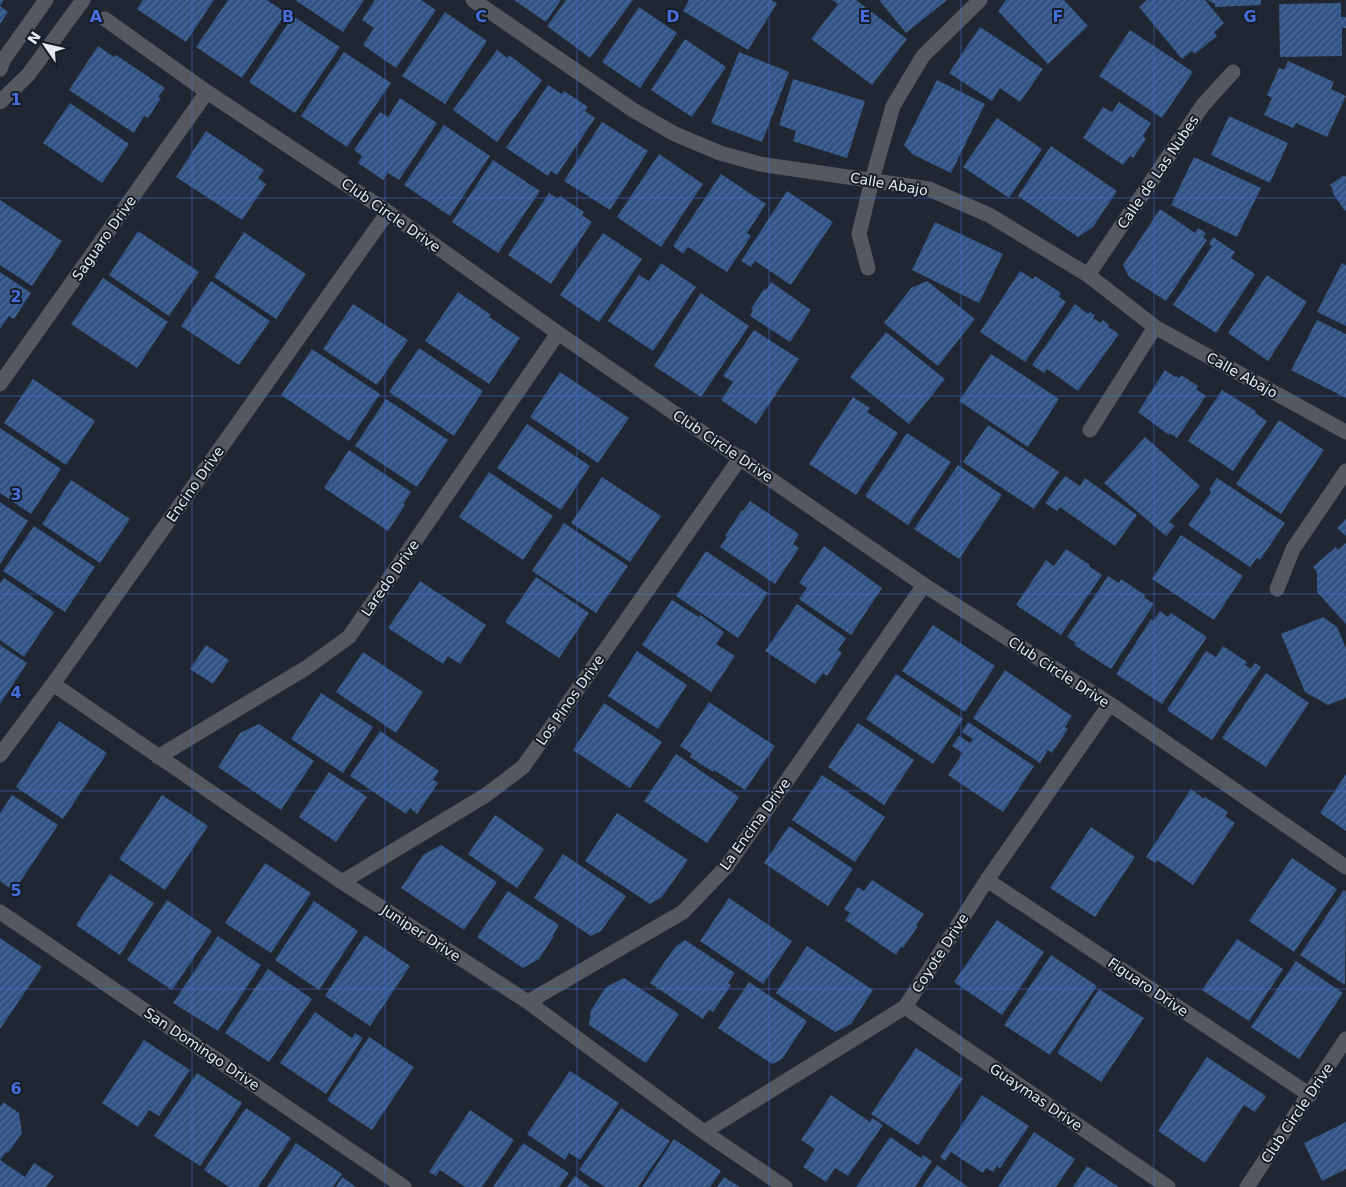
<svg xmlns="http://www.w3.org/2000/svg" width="1346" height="1187" viewBox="0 0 1346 1187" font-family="'DejaVu Sans',sans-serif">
  <defs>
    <pattern id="building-hatch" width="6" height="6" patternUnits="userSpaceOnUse" patternTransform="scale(1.25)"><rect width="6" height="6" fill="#315385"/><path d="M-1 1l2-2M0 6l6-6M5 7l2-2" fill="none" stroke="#4f6c97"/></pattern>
  </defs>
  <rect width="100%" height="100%" fill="#202732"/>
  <path fill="url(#building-hatch)" d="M0,0H4L0,6L8,12L0,24Z
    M143,0H214L186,42L137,9Z
    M228,0H267L286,13L242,78L196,47Z
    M295,0H364L343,32Z
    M375,0H421L436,10L396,68L363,45L374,28L362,20Z
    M514,0H561L546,22Z
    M566,0H633L590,58L547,26Z
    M689,0H771L777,3L748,50L683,11Z
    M832,0H856L907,39L872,85L811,39L838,4Z
    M879,0H947L906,33Z
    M1006,0H1064L1088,26L1048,64L998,11Z
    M1147,0H1205L1224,23L1214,32L1217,36L1195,54L1192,51L1182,59L1139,7Z
    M1208,0H1261V5L1215,7V4Z
    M1341,3V17H1346V28H1342V56L1280,57L1279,4Z
    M639,7L677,33L640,88L602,62Z
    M445,12L487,41L445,104L402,76Z
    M293,16L340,47L295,113L249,82Z
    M980,27L1043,69L1020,102L1000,88L992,101L949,73Z
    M1130,30L1193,72L1162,118L1099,76Z
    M685,39L726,67L692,117L651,90Z
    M98,46L114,57L116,55L165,88L158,97L161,98L148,118L144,116L134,133L69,90Z
    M497,50L507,58L509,55L542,80L497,142L453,110Z
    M344,52L391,83L347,147L301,116Z
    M739,52L789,72L762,142L711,123Z
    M1288,61L1334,82L1331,89L1346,96L1327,137L1296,123L1293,128L1264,115L1272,98L1267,95L1279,68L1284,70Z
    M793,79L865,101L847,158L793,141L796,131L779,125Z
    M937,80L985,104L951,173L912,154L904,145Z
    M548,85L562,94L564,91L588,107L585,111L595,118L557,175L551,171L548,176L506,148Z
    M400,98L437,123L399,180L388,173L383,180L358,163L362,156L354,150L380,112L388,117Z
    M1119,102L1151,123L1143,136L1146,139L1133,158L1130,156L1123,165L1083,138L1103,107L1112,112Z
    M70,103L129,144L102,183L43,143Z
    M1229,116L1288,143L1270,183L1211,155Z
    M997,118L1042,149L1009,198L963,167Z
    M602,122L648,151L610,210L564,181Z
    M444,125L490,156L450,216L404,185Z
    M206,131L264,170L258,178L266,184L242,220L176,177Z
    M1051,146L1117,191L1093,227L1078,237L1018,196Z
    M659,154L703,184L661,247L617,217Z
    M1194,157L1261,188L1237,237L1171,205Z
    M493,160L540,191L498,253L452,222Z
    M721,174L766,204L747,233L751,236L727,272L688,247L683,254L673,246Z
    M1344,175L1346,177V210L1345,211L1332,192L1333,190L1330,185Z
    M787,191L833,222L791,285L755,261L751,267L741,261Z
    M549,193L558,199L560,196L584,212L582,215L592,222L551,284L508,255Z
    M0,200L62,241L32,286L0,265Z
    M1160,209L1195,233L1198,228L1206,233L1203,237L1207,240L1166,301L1129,277L1123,265Z
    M935,222L1003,254L979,303L912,270Z
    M138,231L199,272L169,316L109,275Z
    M244,232L306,274L276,319L214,277Z
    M603,233L642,259L599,322L560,295Z
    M1213,237L1235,252L1231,258L1255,274L1216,333L1173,305L1212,246L1209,244Z
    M661,263L696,287L653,351L608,321L639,275L649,281Z
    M1342,263L1346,265V326L1317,312Z
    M1020,271L1033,279L1035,276L1061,293L1059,297L1066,302L1025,362L980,332Z
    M0,272L31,293L14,319L9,316L0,329Z
    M1267,275L1307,302L1268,361L1228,333Z
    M103,278L168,322L137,368L71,324Z
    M211,281L270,321L239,365L181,326Z
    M927,281L975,319L938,366L884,323L911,288Z
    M771,282L811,310L790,342L750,316L753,310L751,309L764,289L766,290Z
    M458,292L491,315L489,317L520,338L489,384L425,341Z
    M701,293L749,326L701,397L654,366Z
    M353,304L408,340L377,385L323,349Z
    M1075,304L1088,314L1090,312L1095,315L1093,318L1101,323L1103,320L1109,325L1108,327L1119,334L1078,391L1047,369L1044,373L1032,365Z
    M1317,320L1346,334V398L1291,370Z
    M754,330L799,359L756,424L721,400L733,382L723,376Z
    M886,332L945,379L909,424L850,377Z
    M419,348L483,391L454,436L389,392Z
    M312,349L380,394L349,441L281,395Z
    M991,354L1059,399L1028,447L959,401Z
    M1165,370L1175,377L1176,376L1179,378L1181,375L1198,386L1196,389L1206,396L1177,438L1170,433L1169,435L1138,412Z
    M560,372L629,418L598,463L530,417Z
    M33,379L95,421L66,465L4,423Z
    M1222,390L1256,411L1255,413L1267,421L1233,471L1188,441Z
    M853,397L870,408L867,412L898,433L856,495L809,464Z
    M386,399L448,440L417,487L355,446Z
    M1279,420L1324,450L1281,514L1236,484Z
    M527,424L590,466L561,510L497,468Z
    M988,425L1059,472L1034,509L963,462Z
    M0,428L61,469L31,514L0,493Z
    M907,433L951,462L908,525L865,496Z
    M1145,437L1200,486L1169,522L1175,526L1166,536L1104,483Z
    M349,450L411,492L403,504L405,505L388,531L324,488Z
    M958,465L1002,495L959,559L914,529Z
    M489,472L553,516L523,560L459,517Z
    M1065,476L1080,486L1085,478L1137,515L1115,546L1060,507L1057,511L1045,503Z
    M602,477L661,516L630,562L571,523Z
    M1217,478L1285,523L1260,560L1257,558L1250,567L1188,525L1211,492L1209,490Z
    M71,480L130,519L100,563L42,524Z
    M750,501L799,534L793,544L799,548L775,584L720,547L727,537L725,536L742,510L743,511Z
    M0,502L28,521L0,564Z
    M1346,519V536L1337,528Z
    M564,523L628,566L596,613L532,571Z
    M34,526L95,567L65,612L3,571Z
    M1181,535L1243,576L1214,620L1152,579Z
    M1346,543V624L1317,592V572L1313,567L1336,547L1338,550Z
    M824,546L882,588L851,635L799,599L807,588L799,583Z
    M1066,549L1090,565L1089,566L1102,575L1061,635L1016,605L1046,560L1054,566Z
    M706,551L768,593L738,638L676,596Z
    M1108,576L1119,583L1121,579L1145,595L1144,597L1154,604L1111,669L1074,645L1076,643L1067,637Z
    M536,577L589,613L559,658L505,622Z
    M4,578L54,612L24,657L0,640V583Z
    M420,581L486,625L460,664L448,656L443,664L388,628Z
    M672,600L699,617L700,615L724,632L716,644L735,656L711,692L642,645Z
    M797,604L846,638L838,650L842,653L827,676L823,673L815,684L765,651Z
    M1160,611L1168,617L1171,613L1207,637L1162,704L1116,674L1151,619L1153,621Z
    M1323,617L1337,627L1346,648V698L1328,705L1305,692L1281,634Z
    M933,625L995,666L965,712L902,671Z
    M0,645L27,663L0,704Z
    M206,645L229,660L213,684L190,669Z
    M1223,646L1247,662L1245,665L1251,669L1255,663L1261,667L1212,740L1167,710L1206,651L1216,657Z
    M637,651L687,685L658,729L608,696Z
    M363,652L423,692L396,733L336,692Z
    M1005,670L1072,716L1065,727L1068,729L1052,753L1048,750L1040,763L973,718Z
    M1266,673L1309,703L1266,767L1222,738Z
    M896,674L963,719L933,764L866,719Z
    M321,693L373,727L343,773L291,739Z
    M709,702L775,746L745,790L714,770L713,772L690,757L692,754L680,746Z
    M604,703L662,742L630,788L573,750Z
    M59,721L107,753L63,819L16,787Z
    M968,722L1034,766L1003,812L948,775L963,753L952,746L959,736L970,743L973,739L962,732Z
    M858,723L914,760L884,805L828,767Z
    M259,724L314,761L281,810L218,767L240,733Z
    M380,731L439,771L433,780L438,783L417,814L410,808L406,814L350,776Z
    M676,754L739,797L707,843L644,801Z
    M329,772L367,797L336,842L299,817Z
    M1346,774V831L1320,813Z
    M822,775L885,817L855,862L792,820Z
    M1191,789L1204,799L1205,797L1228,812L1225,816L1235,823L1193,885L1157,860L1155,863L1146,857Z
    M12,795L58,825L14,891L0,881V813Z
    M162,795L208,826L165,890L119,859Z
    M617,813L688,860L662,897L650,904L585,861Z
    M495,815L544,849L517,888L468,854Z
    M789,826L853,869L828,906L764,863Z
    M1091,827L1135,857L1095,917L1050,888Z
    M441,845L497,882L464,930L401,888L423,855Z
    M563,854L626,896L601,931L591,936L534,898Z
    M1292,858L1337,889L1294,952L1249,921Z
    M265,863L311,893L271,953L225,923Z
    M110,874L154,903L120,955L76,925Z
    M872,880L924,914L916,925L918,926L903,948L901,947L896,955L845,920L850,913L844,909L858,887L864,891Z
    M1344,890L1346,892L1345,985L1300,955Z
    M508,891L559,925L553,935L554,936L539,959L523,968L477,937Z
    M729,898L792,941L763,984L700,941Z
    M167,900L212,931L172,990L127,960Z
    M314,901L358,931L319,990L275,960Z
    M997,920L1044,952L1002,1015L954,982Z
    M365,935L410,966L370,1026L325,996Z
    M218,936L261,965L218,1031L173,1003Z
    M0,938L42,967L0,1029Z
    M1237,939L1283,969L1249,1021L1202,990Z
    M685,940L735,973L728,983L731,985L713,1012L709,1010L703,1019L650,983L675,947Z
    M807,946L873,990L851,1024L835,1032L776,993Z
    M1051,955L1097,986L1050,1055L1004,1025Z
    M1296,961L1343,993L1299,1059L1251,1027Z
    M268,969L312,999L269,1062L225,1033Z
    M624,978L679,1014L646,1063L589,1025L591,1010L606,987Z
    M749,982L807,1021L782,1059L772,1064L718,1028Z
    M1099,989L1144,1018L1101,1082L1057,1053Z
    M315,1012L352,1038L355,1033L363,1038L326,1094L280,1063Z
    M369,1037L414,1067L372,1130L327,1100Z
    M144,1040L190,1070L159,1116L149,1110L138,1127L102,1103Z
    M916,1048L963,1079L918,1145L871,1114Z
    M1207,1057L1266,1096L1255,1112L1244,1105L1205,1163L1158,1131Z
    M570,1071L619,1103L580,1160L569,1153L565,1160L527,1134Z
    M197,1073L242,1103L200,1166L154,1136Z
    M831,1095L870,1122L872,1118L883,1125L848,1176L835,1168L826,1182L803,1167L815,1149L801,1140Z
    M982,1095L1029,1126L1000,1168L997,1166L993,1172L986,1168L983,1173L951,1152L945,1161L940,1157Z
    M3,1102L19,1113L22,1133L8,1153L6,1152L0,1160L25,1177L34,1163L54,1176L46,1187H0V1107Z
    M246,1108L291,1138L258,1187H229L204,1170Z
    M621,1108L670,1141L638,1187H605L579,1170Z
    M470,1110L514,1140L482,1187H465L440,1170L436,1176L429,1172Z
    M1346,1122V1169L1322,1181L1304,1143Z
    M1034,1132L1075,1159L1056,1187H998Z
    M890,1137L921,1158L923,1155L932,1161L915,1187H856Z
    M674,1139L721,1171L710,1187H642Z
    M296,1143L342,1174L333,1187H267Z
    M523,1143L569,1173L559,1187H493Z
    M937,1165L968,1187H922Z
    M1087,1166L1119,1187H1073Z
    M575,1176L590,1187H567Z
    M342,1177L356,1187H336Z
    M724,1177L740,1187H717Z"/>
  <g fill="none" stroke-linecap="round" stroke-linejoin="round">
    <path stroke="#55595f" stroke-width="15" d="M473,0L633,110L675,134L720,153L760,164L929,189L989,215L1088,275L1155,327L1346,432
      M105,19L207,92L388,212L558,333L924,585L1110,704L1346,867
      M0,69L4,59L46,0
      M0,102L28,75L83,0
      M868,268L859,234L872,180L893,106L923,56L980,0
      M1088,275L1203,105L1233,72
      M0,384L207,92
      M1090,430L1155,327
      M1277,589L1293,549L1346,471
      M53,684L342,882L528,1002L704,1132L785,1187
      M0,755L53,684L388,212
      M158,757L306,668L349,637L558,333
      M987,880L1310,1095
      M342,882L486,795L523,767L741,457
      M0,912L404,1187
      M528,1002L683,912L727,866L924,585
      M905,1007L1168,1187
      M704,1132L905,1007L987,880L1110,704
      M1247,1187L1346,1039"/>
  </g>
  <path fill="none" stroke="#456ddd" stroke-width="1" stroke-opacity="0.55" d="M192,0V1187M385,0V1187M577,0V1187M769,0V1187M961,0V1187M1154,0V1187M0,198H1346M0,396H1346M0,594H1346M0,791H1346M0,989H1346"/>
  <g text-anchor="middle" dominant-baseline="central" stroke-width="4" stroke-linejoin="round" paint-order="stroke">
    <g font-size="14" fill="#e5eaf1" stroke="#161d28">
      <text transform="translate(1158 172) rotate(-56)">Calle de Las Nubes</text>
      <text transform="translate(889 184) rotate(10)">Calle Abajo</text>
      <text transform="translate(391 215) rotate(35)">Club Circle Drive</text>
      <text transform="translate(104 238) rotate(-55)">Saguaro Drive</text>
      <text transform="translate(1242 375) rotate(29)">Calle Abajo</text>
      <text transform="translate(723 446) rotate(34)">Club Circle Drive</text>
      <text transform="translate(195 484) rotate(-55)">Encino Drive</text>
      <text transform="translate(390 578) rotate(-55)">Laredo Drive</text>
      <text transform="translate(1059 672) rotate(33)">Club Circle Drive</text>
      <text transform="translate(570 700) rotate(-55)">Los Pinos Drive</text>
      <text transform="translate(755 824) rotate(-54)">La Encina Drive</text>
      <text transform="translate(421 933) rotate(33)">Juniper Drive</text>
      <text transform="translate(940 953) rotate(-57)">Coyote Drive</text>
      <text transform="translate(1148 987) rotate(34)">Figuaro Drive</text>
      <text transform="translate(202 1049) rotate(34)">San Domingo Drive</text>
      <text transform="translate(1036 1097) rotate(34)">Guaymas Drive</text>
      <text transform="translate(1297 1113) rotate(-56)">Club Circle Drive</text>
    </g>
  </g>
  <g font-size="16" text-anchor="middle" font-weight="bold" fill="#456ddd" stroke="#161d28" stroke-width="4" stroke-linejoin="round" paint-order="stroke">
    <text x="96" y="22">A</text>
    <text x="288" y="22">B</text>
    <text x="481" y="22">C</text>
    <text x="673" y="22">D</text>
    <text x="865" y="22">E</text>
    <text x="1058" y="22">F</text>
    <text x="1250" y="22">G</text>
    <text x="16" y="105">1</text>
    <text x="16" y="302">2</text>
    <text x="16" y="500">3</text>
    <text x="16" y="698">4</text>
    <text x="16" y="896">5</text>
    <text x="16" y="1094">6</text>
  </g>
  <g transform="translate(45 45) rotate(304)" stroke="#161d28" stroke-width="4" paint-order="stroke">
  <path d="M0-4L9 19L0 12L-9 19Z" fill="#e5eaf1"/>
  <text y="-8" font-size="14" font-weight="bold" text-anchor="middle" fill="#e5eaf1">N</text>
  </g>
</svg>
